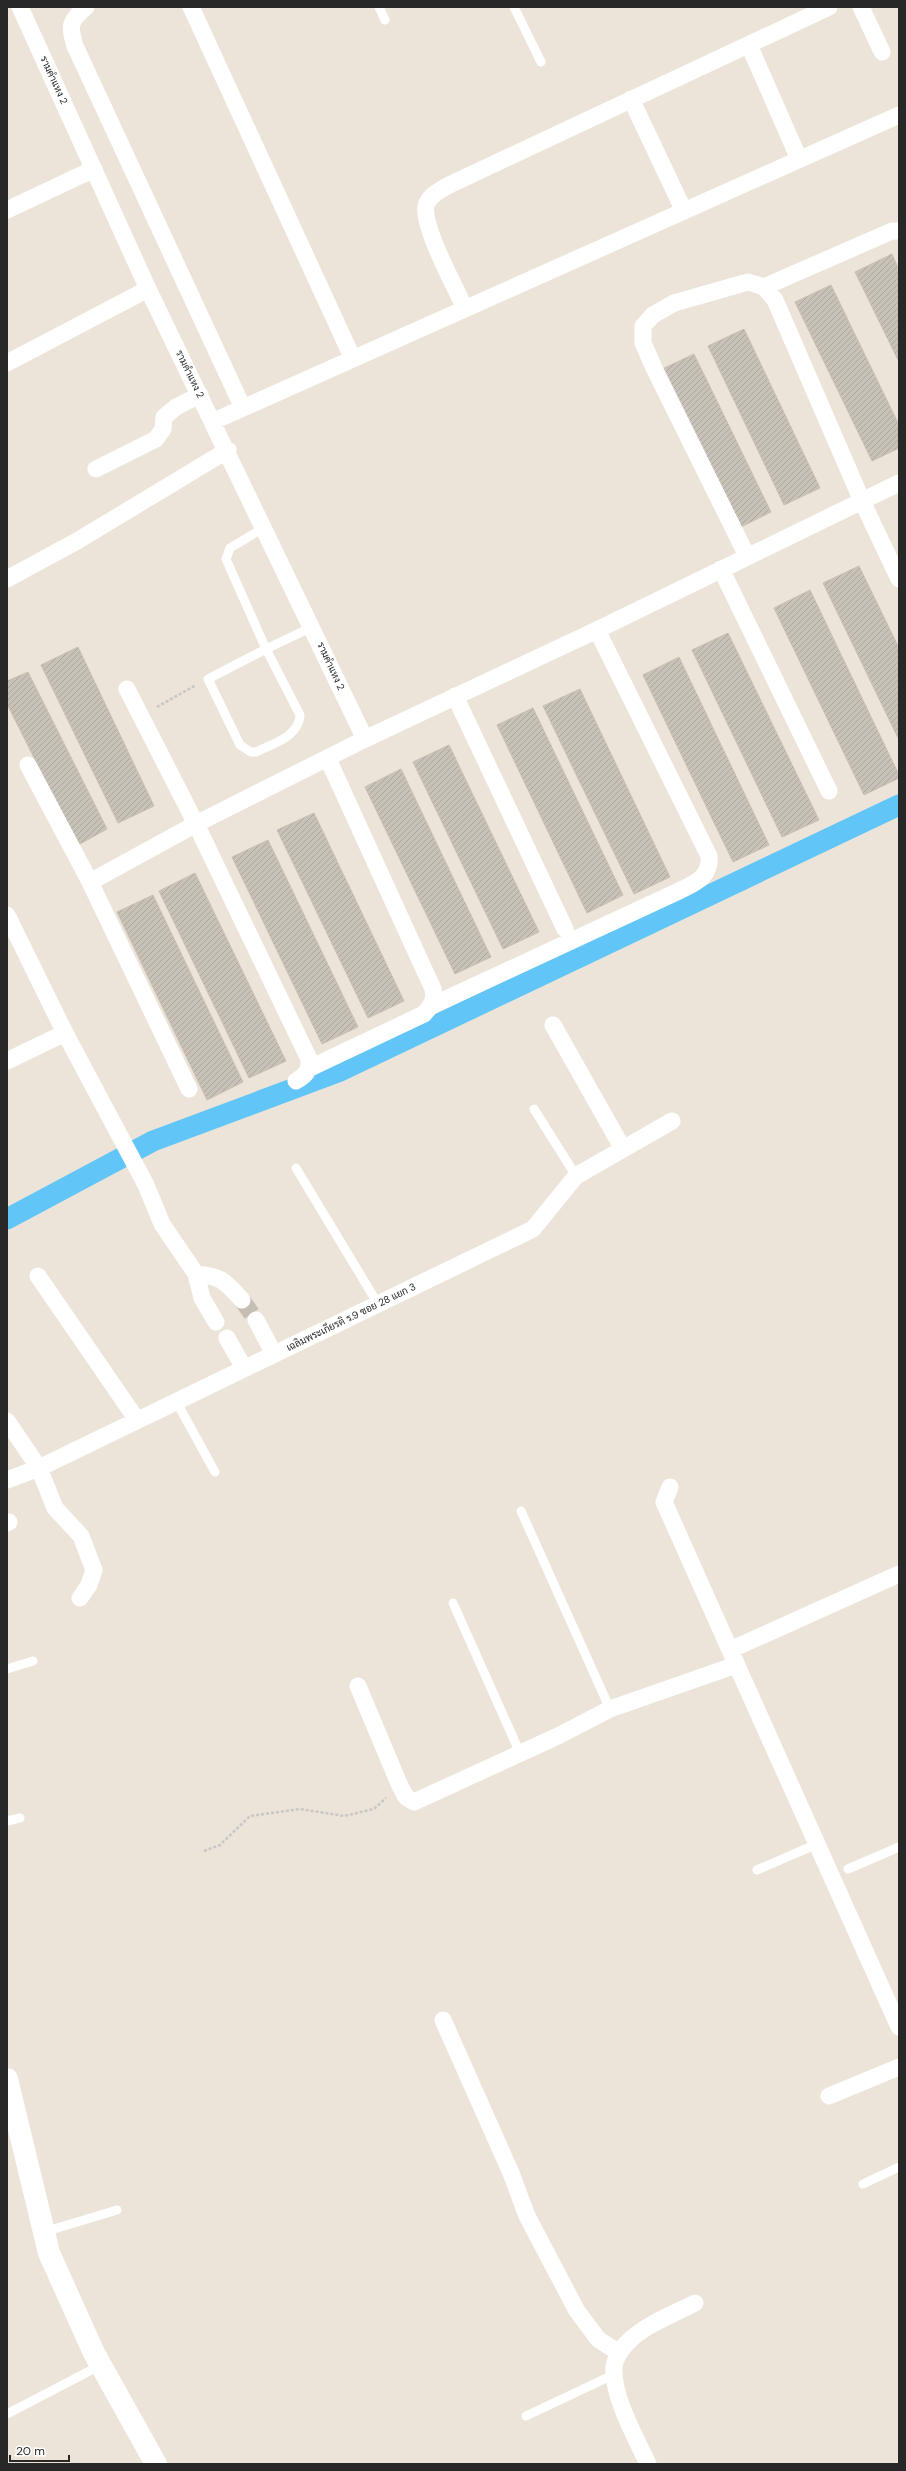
<svg xmlns="http://www.w3.org/2000/svg" width="906" height="2471" viewBox="0 0 906 2471" font-family="'DM Sans',Sarabun,sans-serif">
  <defs>
    <pattern id="building-hatch" width="6" height="6" patternUnits="userSpaceOnUse"><rect width="6" height="6" fill="#c7c1b8"/><path d="M-1 1l2-2M0 6l6-6M5 7l2-2" fill="none" stroke="#aba69e"/></pattern>
  </defs>
  <rect width="100%" height="100%" fill="#ece4d8"/>
  <g fill="none" stroke-linecap="round" stroke-linejoin="round">
    <path stroke="#61c6f7" stroke-width="21" d="M7,1219L153,1141L338,1072L899,805"/>
  </g>
  <path fill="url(#building-hatch)" stroke="#c7c1b2" d="M892,254L899,270V362L855,272Z
    M831,285L899,425V448L872,461L795,302Z
    M744,329L820,488L784,505L708,346Z
    M694,354L771,512L735,530L658,371Z
    M859,566L899,648V740L823,583Z
    M810,590L899,775V778L864,795L774,608Z
    M728,633L819,820L782,837L692,650Z
    M78,647L154,806L118,823L41,665Z
    M679,657L769,845L733,862L643,675Z
    M28,672L107,829L78,845L7,704V681Z
    M580,689L670,877L634,894L543,706Z
    M533,708L623,895L587,913L497,725Z
    M449,745L539,932L503,949L413,762Z
    M401,769L491,957L455,974L365,787Z
    M314,813L404,1001L368,1018L277,830Z
    M268,840L358,1027L322,1044L232,857Z
    M195,873L286,1061L249,1078L159,891Z
    M153,895L243,1082L207,1100L117,912Z"/>
  <g fill="none" stroke-linecap="round" stroke-linejoin="round">
    <path stroke="#c5beb5" stroke-width="17" stroke-dasharray="17 8" stroke-linecap="butt" d="M242,1300L256,1320"/>
    <path stroke="#c7c7c7" stroke-width="2.5" stroke-dasharray="3 2" stroke-linecap="butt" d="M157,707L196,685
      M204,1851L220,1845L250,1816L300,1809L344,1816L374,1809L386,1798"/>
    <path stroke="#fff" stroke-width="9" d="M379,7L385,20
      M514,7L541,62
      M265,527L230,548L226,559L266,649L312,627
      M266,649L300,715C299,737 272,744 256,752H251L240,745L208,679Z
      M534,1109L576,1176
      M296,1168L378,1304
      M176,1401L215,1472
      M521,1511L610,1709
      M453,1603L520,1753
      M7,1669L33,1661
      M7,1821L20,1818
      M848,1869L899,1847
      M757,1870L817,1844
      M863,2184L899,2167
      M44,2232L117,2210
      M7,2414L101,2365
      M526,2416L615,2374"/>
    <path stroke="#fff" stroke-width="17" d="M20,7L148,289L365,739
      M86,7C69,21 69,26 75,46L243,408
      M191,7L353,359
      M861,7L882,52
      M749,45L799,159
      M631,99L684,211
      M7,210L94,169
      M764,287L892,231H899
      M465,309C456,288 422,227 426,206C428,196 439,191 447,186L829,7
      M7,363L148,289
      M214,421L899,115
      M96,469L156,439L163,429L164,417L176,407L200,395
      M747,556L654,368L643,343V326L653,315L674,303L748,282L764,287L775,300L862,501L899,579
      M721,569L829,791
      M7,579L77,541L228,450
      M127,689L196,824L309,1059C310,1071 306,1075 296,1081
      M455,696L565,929
      M28,765L90,882
      M7,915L65,1033L146,1185L162,1224L196,1274L202,1298L216,1322
      M431,1006L679,891C695,883 711,877 709,856L597,630
      M553,1025L623,1149
      M7,1061L65,1033
      M310,1068L424,1014C432,1005 435,1000 433,989L328,759
      M189,1089L90,882L196,824L365,739L597,630L899,483
      M196,1274C221,1276 225,1281 242,1300
      M38,1276L137,1420
      M256,1320L274,1354
      M227,1338L244,1368
      M7,1421L39,1468L55,1508L81,1536L94,1570L89,1585L80,1598
      M7,1480L39,1468L533,1229L576,1176L672,1121
      M670,1487L664,1502L730,1650
      M7,1523L9,1522
      M899,1574L730,1650L899,2027
      M358,1686L400,1786L406,1797L414,1802L558,1736L610,1709L736,1665
      M443,2020L511,2173L527,2216L577,2311L598,2339L619,2353
      M829,2096L899,2067
      M648,2464C636,2438 612,2396 614,2367C615,2357 624,2345 631,2339C649,2323 674,2314 695,2303"/>
    <path stroke="#fff" stroke-width="22" d="M7,2079L49,2253L94,2353L156,2464"/>
  </g>
  <g text-anchor="middle" dominant-baseline="central" stroke-width="3.5" stroke-linejoin="round" paint-order="stroke">
    <g font-size="10" fill="#282828" stroke="#fff">
      <text transform="translate(54 80) rotate(65)">รามคำแหง 2</text>
      <text transform="translate(190 374) rotate(64)">รามคำแหง 2</text>
      <text transform="translate(331 666) rotate(65)">รามคำแหง 2</text>
      <text transform="translate(351 1317) rotate(-26)">เฉลิมพระเกียรติ ร.9 ซอย 28 แยก 3</text>
    </g>
  </g>
  <rect width="906" height="2471" fill="none" stroke="#282828" stroke-width="16"/>
  <path d="M10 2455v6h59v-6" fill="none" stroke="#282828" stroke-width="2"/>
  <text x="16" y="2455" font-size="12" fill="#282828" stroke="#ffffff" stroke-width="3" paint-order="stroke">20 m</text>
</svg>
